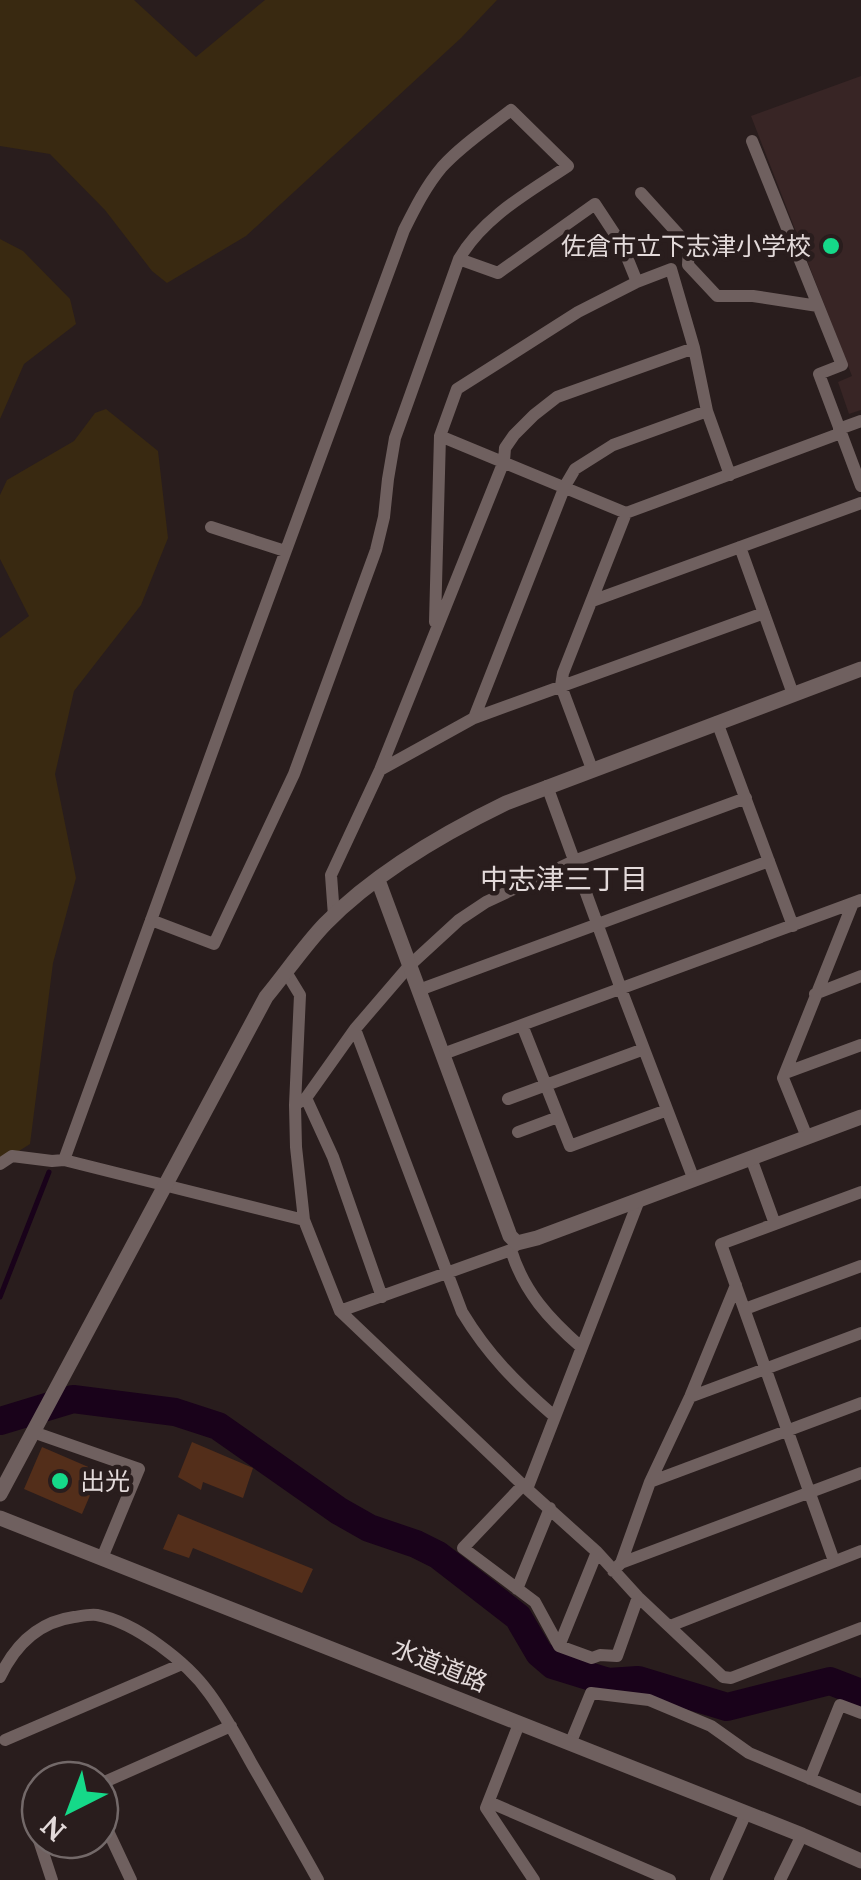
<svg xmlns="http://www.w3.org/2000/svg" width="861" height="1880" viewBox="0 0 861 1880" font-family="Lora,'Noto Sans JP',serif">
  <rect width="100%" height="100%" fill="#291d1d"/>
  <path fill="#382525" d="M861,76V410L849,414L838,382L852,376L751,116Z"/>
  <path fill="#392911" d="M0,0H134L196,57L265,0H497L461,38L246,236L167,283L152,271L105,210L50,154L0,146Z
    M0,239L23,251L70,299L76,324L24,364L0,419Z
    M106,409L158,451L168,538L141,605L74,691L55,774L76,878L53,963L30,1144L0,1163V638L29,616L0,559V495L7,480L74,441L95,413Z"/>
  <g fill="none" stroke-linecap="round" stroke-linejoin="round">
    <path stroke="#19021a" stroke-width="5" d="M0,1297L49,1172"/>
    <path stroke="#19021a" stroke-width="28" d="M0,1421L73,1399L175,1412L218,1426L339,1511L369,1528L416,1544L438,1555L518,1617L539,1653L553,1665L608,1682L638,1680L727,1707L830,1681L861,1693"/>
  </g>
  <path fill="#532e1a" d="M192,1442L253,1468L243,1498L203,1482L201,1490L178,1477Z
    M42,1447L100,1472L82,1514L24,1489Z
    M178,1514L313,1569L302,1593L193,1548L189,1558L163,1549Z"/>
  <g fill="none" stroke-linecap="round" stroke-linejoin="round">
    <path stroke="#6f605f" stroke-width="12" d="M752,141L842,365L819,374L861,486
      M641,193L689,246L688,265L717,296H753L818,306
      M459,259L498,273L595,204L622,245L637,282
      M839,429L861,421
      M440,436L626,513L841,433
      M211,527L285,551
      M740,547L793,694
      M592,601L861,503
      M435,622L440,436L457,389L578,312L637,282L671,269L694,348L707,411L730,475
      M474,718L565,486L575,469L613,445L707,411
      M717,722L793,926
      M592,769L561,686L563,673L626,513
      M380,770L474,718L764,613
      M547,786L621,989L694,1180
      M334,916L331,875L380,770L504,461L505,448L514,435L534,415L557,397L694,348
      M151,920L214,944L294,774L376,550L384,517L388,479L395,438L459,259C483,217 529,192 568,166L511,110C488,128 462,145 442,167C426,186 415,208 404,230C289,539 176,850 64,1160L304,1220
      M286,972L300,995L295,1105L296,1147L304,1220L340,1311L527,1489L597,1552L638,1597L723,1677L731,1678L861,1628
      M419,990L769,861
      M815,994L861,976
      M522,1025L570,1146L667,1110
      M355,1029L462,1312C488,1355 516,1383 554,1416
      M443,1054L861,900
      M785,1073L861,1045
      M306,1098L333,1157L382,1297
      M508,1099L644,1049
      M295,1105L306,1098L355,1029L410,965L459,920L486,902L574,861L746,798
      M518,1132L558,1117
      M807,1137L783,1078L853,903
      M751,1158L775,1224
      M0,1164L12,1156L52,1161L64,1160
      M511,1250C524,1292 549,1319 581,1347
      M745,1309L861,1266
      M340,1311L511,1250L517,1243
      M690,1397L861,1333
      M33,1432L139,1469L102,1558
      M650,1482L861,1403
      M523,1485L463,1548L535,1602L559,1646L592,1658L600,1655L617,1656L638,1597
      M527,1489L639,1200
      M834,1561L721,1244L861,1192
      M621,1563L861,1473
      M613,1571L621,1563L650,1482L690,1397L736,1285
      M517,1589L550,1508
      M670,1626L861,1551
      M559,1646L597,1552
      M0,1677C15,1645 38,1622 74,1617C81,1616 90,1614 97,1615C135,1622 187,1662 209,1693C226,1716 239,1741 253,1766C275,1804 297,1842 318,1880
      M519,1724L486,1808L534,1880
      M5,1740L182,1664
      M570,1744L591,1693L649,1700L711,1726L749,1753L861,1800
      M810,1779L840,1705L861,1713
      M100,1784L231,1726
      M489,1802L670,1880
      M40,1812L31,1816L52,1880
      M100,1814L131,1880
      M716,1880L746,1813
      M780,1880L802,1835"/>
    <path stroke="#6f605f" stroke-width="15" d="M378,880L510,1236L517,1243L537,1238L861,1117
      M0,1494L266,997C286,973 304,946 325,924C375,873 442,834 506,803L861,669
      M0,1518L802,1835L861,1861"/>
  </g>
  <g fill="#15d989" stroke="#291d1d" stroke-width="4">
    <circle cx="831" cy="246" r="10"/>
    <circle cx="60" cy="1481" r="10"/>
  </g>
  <g text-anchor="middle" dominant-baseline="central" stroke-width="9" stroke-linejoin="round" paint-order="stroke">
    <g font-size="25" fill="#e3dada" stroke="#291d1d" text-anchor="end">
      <text x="811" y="246">佐倉市立下志津小学校</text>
      <text x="80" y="1481" text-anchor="start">出光</text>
    </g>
    <g font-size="25" fill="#e3dada" stroke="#291d1d">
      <text transform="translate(440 1665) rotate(22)">水道道路</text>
    </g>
    <g font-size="28" fill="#e3dada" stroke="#291d1d">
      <text x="564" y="879">中志津三丁目</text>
    </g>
  </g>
  <g transform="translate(70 1810) rotate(222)"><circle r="48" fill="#291d1d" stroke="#736969" stroke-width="2.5"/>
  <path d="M0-8L18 38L0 25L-18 38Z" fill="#15d989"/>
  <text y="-15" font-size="28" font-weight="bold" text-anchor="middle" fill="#e3dada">N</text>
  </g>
</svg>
